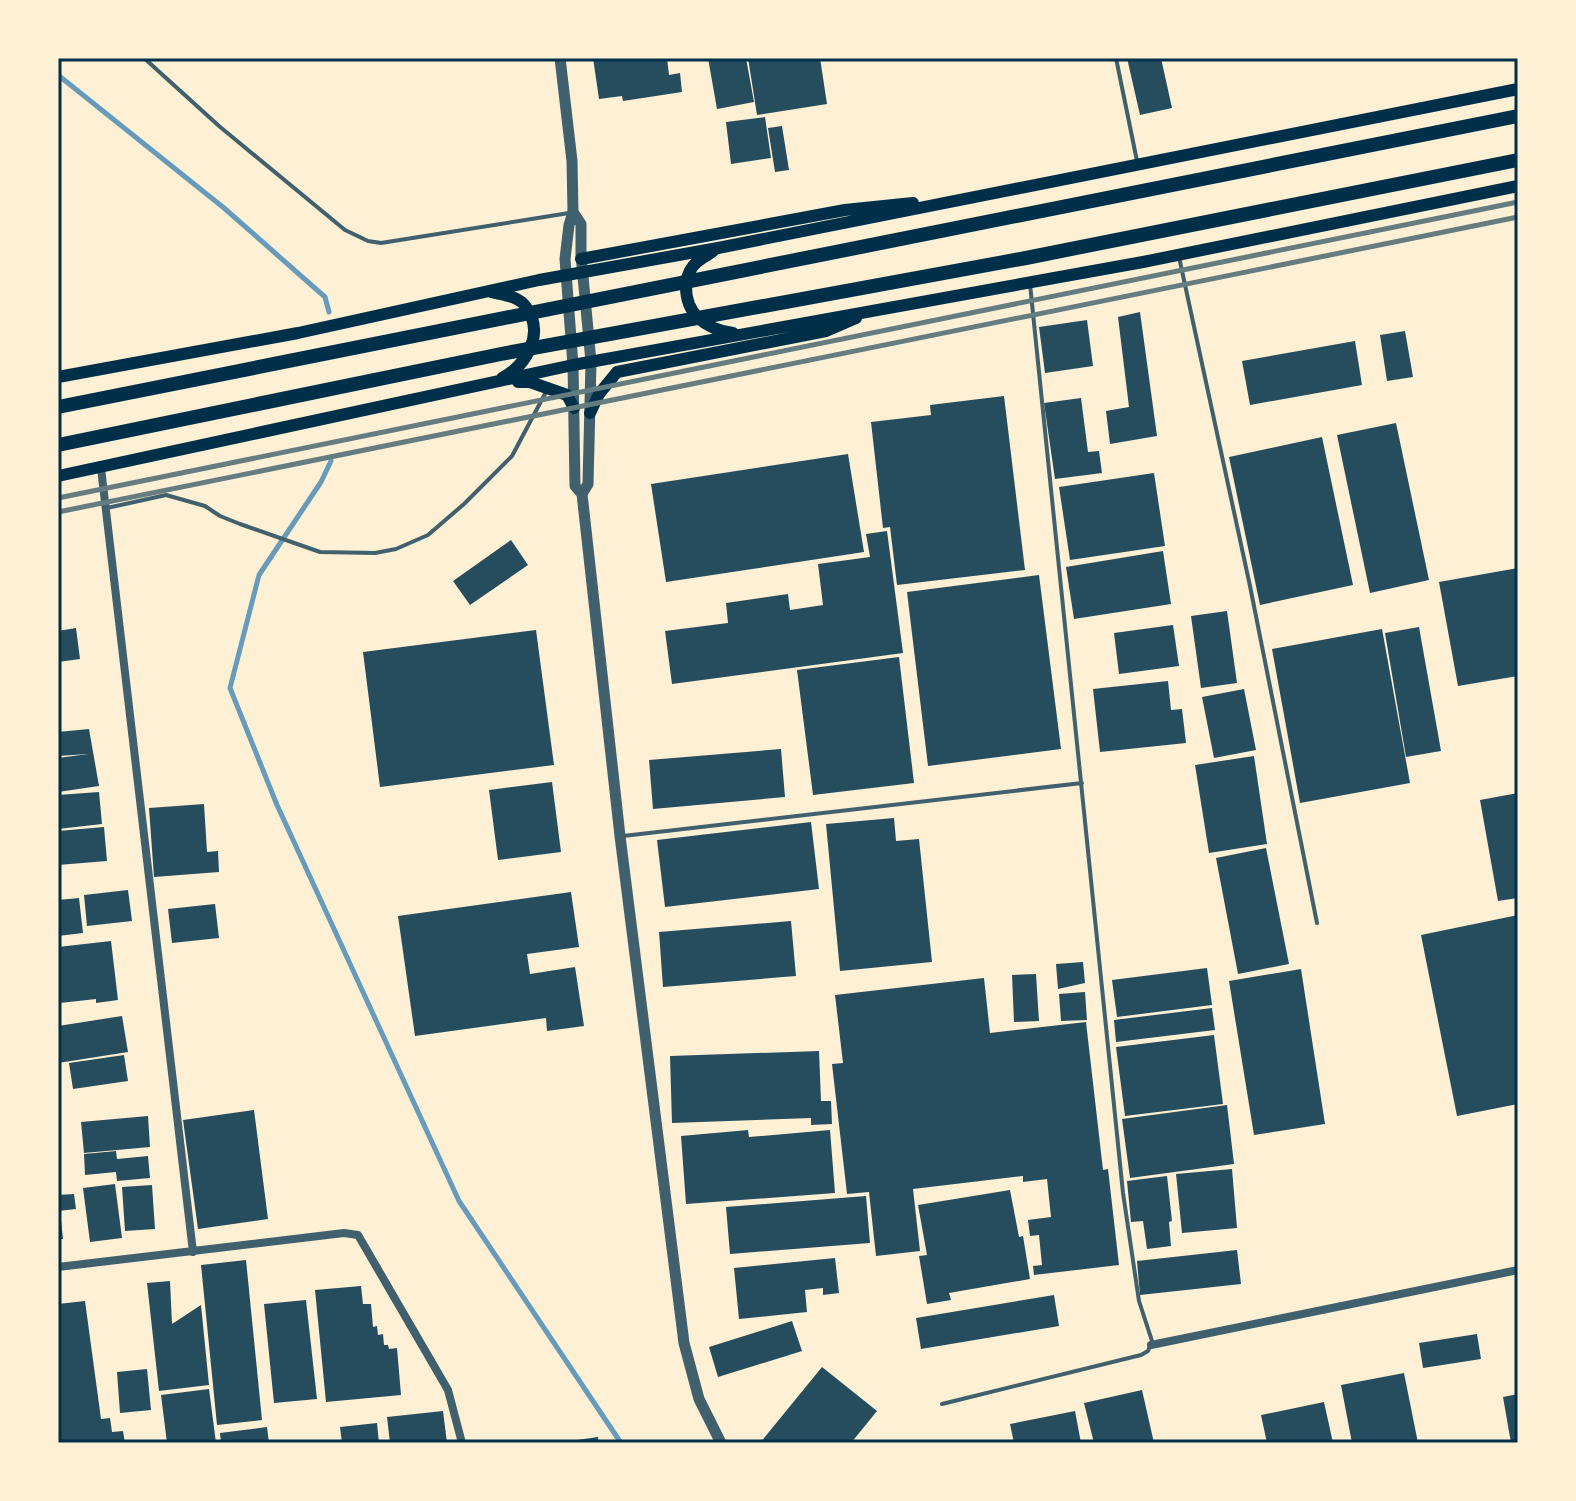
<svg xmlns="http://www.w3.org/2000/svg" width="1576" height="1501" viewBox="0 0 1576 1501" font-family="'Noto Sans',sans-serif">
  <rect width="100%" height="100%" fill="#fdf0d5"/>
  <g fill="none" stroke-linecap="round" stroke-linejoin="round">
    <path stroke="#669bbc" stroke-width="5" d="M58,75L224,208L325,297L329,312
      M331,461L321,482L259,575L230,688L277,805L459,1201L621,1443"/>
  </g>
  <path fill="#264d5e" d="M593,58H667L669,75L680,73L682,92L623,101L622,96L599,99Z
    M708,58H746L754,102L717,109Z
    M748,58H820L827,104L757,115Z
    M1127,58H1161L1172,108L1140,115Z
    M765,117L771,158L731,164L726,122Z
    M782,126L789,170L775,172L768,128Z
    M1140,312L1157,436L1110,444L1106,411L1129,407L1118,317Z
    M1087,320L1093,366L1045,373L1039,327Z
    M1405,331L1413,377L1387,381L1380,335Z
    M1355,341L1362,385L1250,405L1242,361Z
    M1004,396L1025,570L897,585L890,527L883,528L871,422L931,415L930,405Z
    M1081,398L1088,452L1099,451L1102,473L1055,479L1044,403Z
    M1396,423L1429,580L1370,593L1337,435Z
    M1322,437L1353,585L1260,605L1229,457Z
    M848,454L864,552L666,582L651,484Z
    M1154,473L1165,546L1070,560L1059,487Z
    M887,531L903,653L672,684L665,631L728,623L726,603L788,594L790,610L823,605L818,564L870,557L866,534Z
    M511,540L528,565L470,605L453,581Z
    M1163,551L1171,604L1074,619L1066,567Z
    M1518,568V676L1458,686L1439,582Z
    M1039,575L1061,749L928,766L907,592Z
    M1227,611L1237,683L1201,688L1191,616Z
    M1173,625L1179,666L1119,674L1114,633Z
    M1419,627L1441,751L1406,757L1385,633Z
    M76,628L80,659L58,662V631Z
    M1382,629L1410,783L1300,803L1272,649Z
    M536,630L554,765L380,787L363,652Z
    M899,657L914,783L813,795L797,670Z
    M1168,681L1171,710L1182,709L1186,743L1100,752L1093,689Z
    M1244,689L1256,750L1214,758L1202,697Z
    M89,729L99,786L58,792V758L88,754L58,756V732Z
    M781,749L785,797L653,809L649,760Z
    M1254,756L1267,844L1209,853L1195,765Z
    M552,782L561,852L498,860L489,790Z
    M99,792L102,824L58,829V795Z
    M1518,793V898L1498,901L1480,800Z
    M204,804L207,852L218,851L219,872L154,877L149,808Z
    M894,818L896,841L919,839L932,962L840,971L826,824Z
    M811,822L819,889L665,907L657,840Z
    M104,827L107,861L58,865V831Z
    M1266,848L1289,964L1238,974L1216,858Z
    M128,890L132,921L87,926L84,895Z
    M571,892L579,947L527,954L530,974L575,967L584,1026L547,1031L546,1018L415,1036L398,916Z
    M79,898L83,933L58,936V900Z
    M215,904L219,938L172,943L168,909Z
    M1518,915V1104L1457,1116L1421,935Z
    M791,921L796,976L663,987L659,932Z
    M111,941L118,1000L96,1003V999L60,1003L58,947Z
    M1083,962L1085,983L1058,989L1056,964Z
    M1207,968L1212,1005L1117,1017L1112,980Z
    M1301,969L1325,1124L1254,1135L1229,981Z
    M1036,974L1039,1021L1014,1022L1012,975Z
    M984,978L990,1033L1086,1022L1103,1170L1108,1169L1119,1265L1034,1275L1033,1266L1042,1265L1039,1235L1030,1236L1028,1220L1051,1217L1047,1179L1023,1182V1176L913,1189L920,1251L876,1256L869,1192L847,1194L832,1064L843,1063L835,995Z
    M1085,992L1087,1020L1061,1021L1059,994Z
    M1212,1008L1215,1030L1116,1042L1114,1020Z
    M122,1016L128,1052L58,1063V1026Z
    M1214,1035L1223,1104L1125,1116L1116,1047Z
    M819,1051L821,1101H831L832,1124L811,1125V1118L672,1123L670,1056Z
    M124,1055L128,1081L73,1089L69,1063Z
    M1227,1105L1234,1164L1130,1178L1122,1119Z
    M254,1110L268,1219L198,1229L183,1120Z
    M148,1116L150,1147L84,1153L81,1122Z
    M748,1130L749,1137L830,1130L835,1193L686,1204L681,1136Z
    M116,1151L117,1159L148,1156L150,1178L117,1181L116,1172L85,1175L84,1154Z
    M1232,1169L1237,1228L1182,1233L1176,1174Z
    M1167,1176L1172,1221L1169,1222L1171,1246L1147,1249L1143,1221L1131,1222L1127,1181Z
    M115,1184L122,1238L90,1242L83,1188Z
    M152,1185L155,1229L125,1231L122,1187Z
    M1010,1190L1019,1237L1023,1236L1030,1279L949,1293L951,1300L927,1304L919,1256L927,1255L918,1205Z
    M74,1194L76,1209L58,1211V1195Z
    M866,1196L870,1243L730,1254L726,1207Z
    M60,1211L63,1239H58V1212Z
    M1237,1250L1241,1284L1140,1295L1137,1261Z
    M835,1258L839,1293L823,1295V1288L805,1290L807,1312L739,1319L734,1268Z
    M246,1260L262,1420L217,1425L201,1265Z
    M170,1281L172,1324L201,1305L209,1385L159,1391L147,1283Z
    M361,1286L363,1304H371L373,1327L377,1326L378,1335L383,1334L384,1345H388L389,1349L397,1348L401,1395L326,1402L315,1290Z
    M1054,1295L1059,1326L921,1349L916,1318Z
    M306,1300L317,1399L274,1403L264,1304Z
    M85,1301L101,1419L110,1418L112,1432L123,1431L125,1443H58V1304Z
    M792,1321L802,1351L718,1377L709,1347Z
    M1477,1334L1481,1359L1423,1368L1419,1343Z
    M822,1367L877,1411L851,1443H760Z
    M147,1369L151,1410L120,1413L117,1372Z
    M1404,1373L1418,1443H1352L1341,1385Z
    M209,1389L216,1443H167L161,1395Z
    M1142,1390L1154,1443H1094L1084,1403Z
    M1518,1394V1443H1511L1503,1397Z
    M1324,1402L1333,1443H1267L1261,1415Z
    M443,1411L447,1443H390L387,1417Z
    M1075,1411L1081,1443H1014L1010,1424Z
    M377,1423L379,1443H342L340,1427Z
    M267,1427L269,1443H221L220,1433Z
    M598,1437L599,1443H570V1441Z"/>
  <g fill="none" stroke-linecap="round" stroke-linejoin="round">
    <path stroke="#3f606c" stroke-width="4" d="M144,58L219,126L345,230L368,241L381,243L569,213
      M1116,58L1137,161
      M1179,257L1250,586L1317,923
      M107,508L166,495L205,506L220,516L240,524L320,552L375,553L396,549L428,535L464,504L512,456L547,390
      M623,836L1082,783
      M942,1404L1141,1355L1148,1351L1152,1341L1139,1301L1123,1193L1030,284"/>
    <path stroke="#3f606c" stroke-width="8" d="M101,468L193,1252
      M58,1267L344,1233L358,1235L448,1390L462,1443
      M1151,1345L1518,1270"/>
    <path stroke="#3f606c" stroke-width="11" d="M560,58L572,161L573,212L569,225L565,259L573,365L575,486L582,494L620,836L684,1343L699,1399L721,1443
      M573,212L581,224V255L591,362L588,484L582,494"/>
    <path stroke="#003049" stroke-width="12" d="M713,251C708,255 702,258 697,262C691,267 687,275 686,284C685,314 705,329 733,333
      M581,259L845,210L913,203
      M491,292C503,295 519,296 526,307C545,333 527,365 502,378
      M58,377L298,333L539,280L718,248L1518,89
      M518,382H530L567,395L574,408
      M590,413L599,394L617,372L826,331L856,318
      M58,476L573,365L1143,262L1518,186"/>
    <path stroke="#003049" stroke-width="14" d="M58,407L1518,116
      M58,445L501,354L1026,258L1518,160"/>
    <path stroke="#657d81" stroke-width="5" d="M58,498L1518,202
      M58,512L1518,217"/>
  </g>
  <rect width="1576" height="1501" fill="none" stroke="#fdf0d5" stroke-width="120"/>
  <rect x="60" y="60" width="1456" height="1381" fill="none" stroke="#003049" stroke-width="3"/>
</svg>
